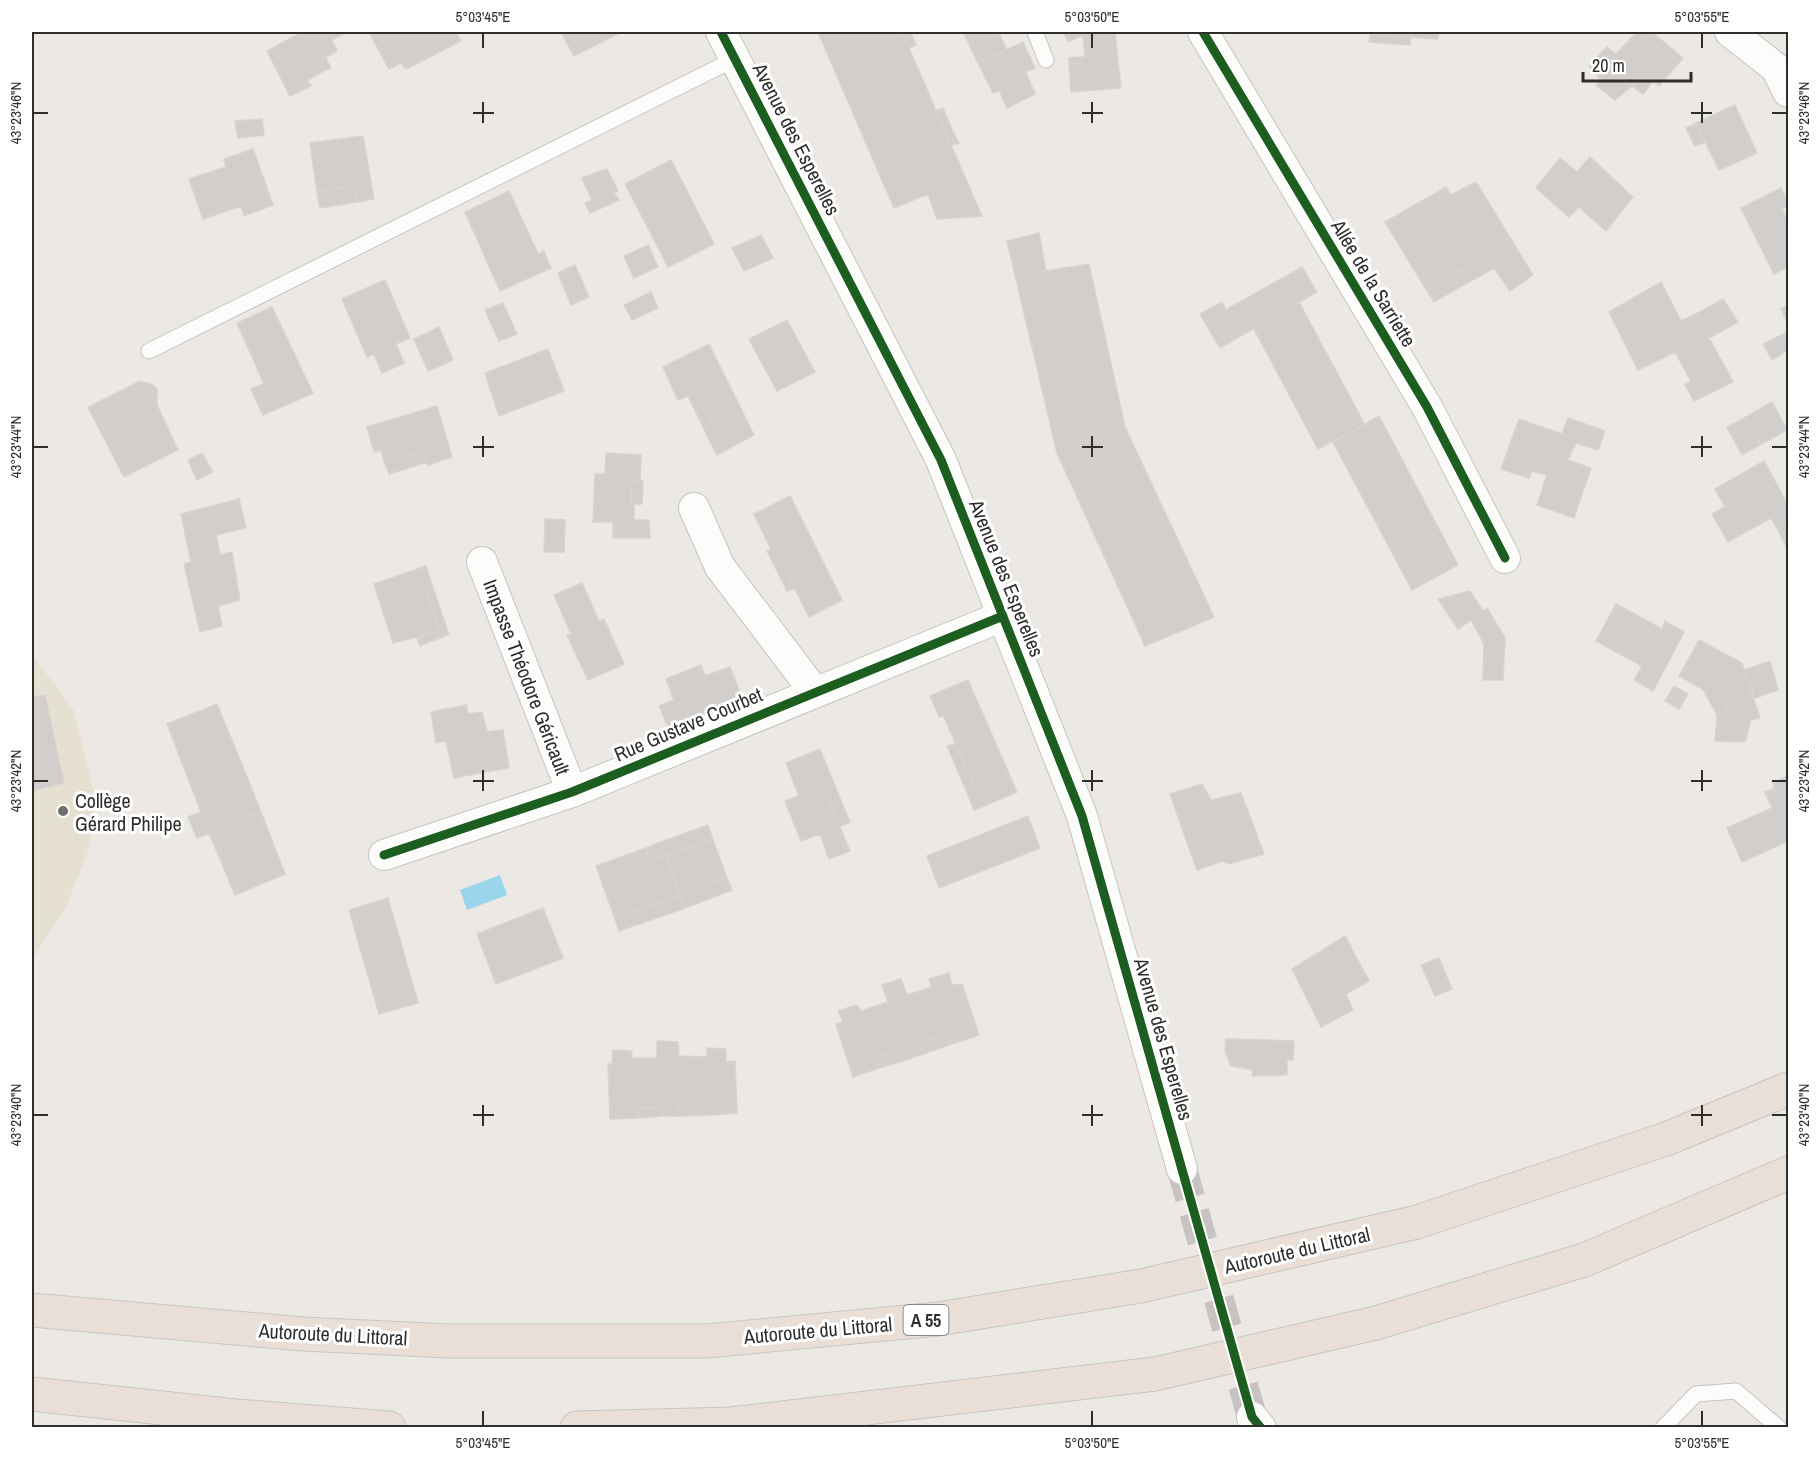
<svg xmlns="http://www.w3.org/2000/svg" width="1820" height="1459" viewBox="0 0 1820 1459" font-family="'Archivo Narrow',sans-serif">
  <rect width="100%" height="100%" fill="#ece8e4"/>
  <path fill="#e6e0d3" d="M32,654L74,711L95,795L94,826L87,854L66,907L32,960Z"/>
  <path fill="#99d6ec" d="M500,875L507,895L467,910L460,890Z"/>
  <path fill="#d1cecb" stroke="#d7d4d0" stroke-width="1.5" d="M302,32L345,33L332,40L337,51L322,59L320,65L324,71L307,80L311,86L290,96L267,51Z
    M369,32H456L461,41L406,69L401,63L389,69Z
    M561,32H622L574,56Z
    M818,32H902L982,216L937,219L928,194L894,208Z
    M902,32H910L916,45L909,48Z
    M963,32H1004L999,34L1007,50L978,63Z
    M1063,32H1090L1068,42Z
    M1090,32H1115L1121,88L1071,92L1069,63H1080V57H1085L1083,34Z
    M1370,32H1411V37L1370,35Z
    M1411,32H1439L1438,39L1411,37Z
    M1637,32H1652L1683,58L1659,86L1653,81L1643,94L1632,86L1615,100L1596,85L1601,80L1589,66L1607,47L1616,54Z
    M1370,35L1411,37L1410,45L1369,42Z
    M1023,42L1035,68L1026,72L1035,94L1007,108L999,90L993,93L978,63Z
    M325,57L331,68L324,71L320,65Z
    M1080,57V63H1069V58Z
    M1735,105L1757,153L1719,170L1696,123Z
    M943,108L955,136L959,143L951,145L935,111Z
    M262,119L264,135L238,138L235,121Z
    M1696,123L1705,142L1695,146L1686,128Z
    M363,136L374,199L357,202L355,185L317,192L310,143Z
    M253,149L273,205L244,216L241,206L203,219L189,179L226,167L224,159Z
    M1590,157L1633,197L1606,231L1579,207L1569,217L1536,188L1560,158L1577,172Z
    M671,160L692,201L646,224L625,184Z
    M607,169L618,191L614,193L619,200L590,213L585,203L592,200L582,178Z
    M1476,182L1533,275L1510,291L1494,268L1471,281L1463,269L1427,291L1385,222L1446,187L1451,195Z
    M355,185L357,202L320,208L317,192Z
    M1781,188L1788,203V206L1782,208L1788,222V267L1774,274L1741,208Z
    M509,191L538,254L544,251L551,268L500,291L465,212Z
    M692,201L714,244L668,267L646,224Z
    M1039,233L1046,271L1089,264L1125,427L1214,617L1145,646L1057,453L1007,241Z
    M761,235L773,258L744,271L732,248Z
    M648,245L658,267L634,278L624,256Z
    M575,265L589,297L571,305L558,273Z
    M1302,267L1317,292L1220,348L1200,314L1222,302L1226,310Z
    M1463,269L1471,281L1434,302L1427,291Z
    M385,280L410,338L396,344L404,363L382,373L374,354L367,357L342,299Z
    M1661,282L1681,321L1696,314L1733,382L1694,401L1685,385L1691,381L1675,352L1638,370L1609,312Z
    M651,292L658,308L632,320L624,305Z
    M1723,299L1738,322L1709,338L1696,314Z
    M1299,302L1365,425L1318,449L1254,329Z
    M503,303L517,334L499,341L485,310Z
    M1788,305V324L1781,309Z
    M272,307L313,393L263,415L251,389L264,384L237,323Z
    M787,320L815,372L777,391L749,339Z
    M439,327L453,360L428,371L414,339Z
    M1785,333L1788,350L1772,360L1763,344Z
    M709,344L754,435L717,455L703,427L713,421L698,392L678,400L663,367Z
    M548,349L564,391L499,416L485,373Z
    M140,381L153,385L157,389V405L178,450L124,477L88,407Z
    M698,392L713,421L703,427L688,396Z
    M1772,402L1787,430L1760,445L1744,418Z
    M437,406L452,457L428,465L421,452L384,461L381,450L374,452L367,427Z
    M1379,416L1458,565L1412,590L1333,442Z
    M1568,418L1605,431L1598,450L1576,443L1568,460L1591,468L1574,518L1537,505L1547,475L1532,471L1529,478L1501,469L1519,419L1562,434Z
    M1744,418L1760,445L1742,455L1727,427Z
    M421,452L427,462L389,474L384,461Z
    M202,453L213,472L197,480L188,460Z
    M606,453L641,455L640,480L632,481L631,504H634V520H649L650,538H613V522H593L595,474H605Z
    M1764,461L1788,505V520L1776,526L1771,518L1728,542L1712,514L1725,507L1715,489Z
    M640,480L643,481L642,504H631L632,481Z
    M790,496L842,600L809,617L775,548L771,549L754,514Z
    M239,499L246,528L216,535L220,555L232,552L240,600L218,606L222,626L200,632L184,564L191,562L181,514Z
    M545,519L565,520L564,552H544Z
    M1788,520V544L1786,546L1776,526Z
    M775,548L795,588L787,591L767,551Z
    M426,566L433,588L426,591L439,631L393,643L374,584Z
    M582,583L599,621L604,619L624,664L588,680L567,635L571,634L554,595Z
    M433,588L449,634L420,646L417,638L439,631L426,591Z
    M1470,591L1483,611L1487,608L1505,638L1503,680H1483L1484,644L1471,620L1458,629L1438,599Z
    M1616,604L1662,629L1665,621L1684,632L1653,691L1634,680L1642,666L1596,641Z
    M1699,640L1742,663L1760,718L1751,720L1745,742L1715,741L1717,715L1728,709L1715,683L1684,667Z
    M1770,661L1778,690L1755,698L1745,670Z
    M701,665L705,676L730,667L743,700L669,729L659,706L674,700L666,679Z
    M1684,667L1715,683L1728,709L1717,715L1703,689L1679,676Z
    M968,680L1017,792L974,810L965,788L974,785L943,715L939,717L930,696Z
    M1674,686L1688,694L1679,709L1665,701Z
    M45,695L64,783L32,791V697Z
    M217,704L252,789L241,794L250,817L261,812L285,874L235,895L209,833L197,838L188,817L201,812L167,724Z
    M466,705L468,714L482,712L487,732L503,730L509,768L454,778L446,741L436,743L431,712Z
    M955,744L974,785L965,788L947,746Z
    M820,749L835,786L825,791L850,851L829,859L820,834L801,841L785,801L799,796L786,763Z
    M1788,776V841L1742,862L1727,828L1772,808L1767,797L1777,793L1773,783Z
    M1202,784L1211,800L1241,793L1264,854L1229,864L1222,861L1206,867L1196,841L1188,845L1170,794Z
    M835,786L850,822L840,826L825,791Z
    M1775,788L1777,793L1767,797L1765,792Z
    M252,789L261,812L250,817L241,794Z
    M1028,816L1040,848L939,888L927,856Z
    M708,825L713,840L666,855L661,842Z
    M713,840L727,878L680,895L666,855Z
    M1196,841L1206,867L1197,870L1188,845Z
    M661,842L666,855L651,860L646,848Z
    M646,848L651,860L666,855L680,895L615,919L596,866Z
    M727,878L732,890L685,908L680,895Z
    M680,895L685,908L619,931L615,919Z
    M388,898L418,1003L379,1014L349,910Z
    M543,908L563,958L496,984L477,934Z
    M1345,936L1369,981L1346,994L1353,1010L1321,1027L1292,969Z
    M1439,958L1452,989L1435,996L1421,965Z
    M949,973L952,985L962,984L979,1035L952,1044L949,1034L919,1043L923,1054L903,1061L898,1050L876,1058L879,1068L853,1077L836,1024L843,1022L838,1011L857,1005L861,1011L888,1002L882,985L901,979L907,995L932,987L929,979Z
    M949,1034L952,1044L923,1054L919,1043Z
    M1226,1039L1294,1041L1293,1060H1287V1075L1252,1076L1253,1070L1231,1066L1225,1051Z
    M657,1041L678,1042L679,1056L707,1057V1048L726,1049V1062L735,1061L737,1113L712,1115V1106L679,1107V1116H663L662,1108H640L639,1118L610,1119L608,1064H612L613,1050L632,1051L631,1058H657Z
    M898,1050L903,1061L879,1068L876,1058Z
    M712,1106V1115L679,1116V1107Z
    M640,1108H662L663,1116L639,1118Z"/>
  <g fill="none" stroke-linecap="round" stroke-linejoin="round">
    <path stroke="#c6c3c0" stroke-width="30" stroke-dasharray="30 15" stroke-linecap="butt" d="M1182,1169L1252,1417"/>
    <g stroke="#c5c4c5" stroke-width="17">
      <path id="lane" d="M1035,32L1046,60
        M149,351L735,59
        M1663,1428L1696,1394L1736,1391L1779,1428"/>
    </g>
    <g stroke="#c5c4c5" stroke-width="32">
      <path id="street" d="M721,32L941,460L1082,816L1182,1169
        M1203,32L1427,407L1505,558
        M1730,32L1776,68L1788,92
        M694,508L720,567L814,691
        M482,562L572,792
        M384,855L572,792L1003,616
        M1252,1417L1261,1428"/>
    </g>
    <g stroke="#c6c5c4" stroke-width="35">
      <path id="highway" d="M32,1310L303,1334L449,1341H707L938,1319L1141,1286L1417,1222L1666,1139L1788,1089
        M32,1394L236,1416L389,1428
        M577,1428L731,1424L1155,1374L1376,1323L1584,1260L1788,1173"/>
    </g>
    <use href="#lane" stroke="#fcfcfb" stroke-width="15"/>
    <use href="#street" stroke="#fcfcfb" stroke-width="30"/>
    <use href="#highway" stroke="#eadfd6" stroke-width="33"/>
    <g stroke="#fff" stroke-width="13">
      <path id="cycleway" d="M721,32L941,460L1082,816L1252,1417L1261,1428
        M1203,32L1427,407L1505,558
        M384,855L572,792L1003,616"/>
    </g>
    <use href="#cycleway" stroke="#1b5e20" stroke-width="9"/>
  </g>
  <path fill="none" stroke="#2e2e2e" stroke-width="2" d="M483,33V48M1092,33V48M1702,33V48M483,102V123M1092,102V123M1702,102V123M33,113H48M473,113H494M1082,113H1103M1691,113H1712M1772,113H1787M483,436V457M1092,436V457M1702,436V457M33,447H48M473,447H494M1082,447H1103M1691,447H1712M1772,447H1787M483,770V791M1092,770V791M1702,770V791M33,781H48M473,781H494M1082,781H1103M1691,781H1712M1772,781H1787M483,1105V1126M1092,1105V1126M1702,1105V1126M33,1115H48M473,1115H494M1082,1115H1103M1691,1115H1712M1772,1115H1787M483,1411V1426M1092,1411V1426M1702,1411V1426"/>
  <circle fill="#706f6e" stroke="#fff" stroke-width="2" cx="63" cy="811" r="6"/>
  <g text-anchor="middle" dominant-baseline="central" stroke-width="6" stroke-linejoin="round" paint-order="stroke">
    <rect fill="#fff" stroke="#6d6d6d" stroke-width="1.5" x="903.5" y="1305" width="45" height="30" rx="4.5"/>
    <g font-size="18" font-weight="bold" fill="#2e2e2e">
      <text x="926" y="1320">A 55</text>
    </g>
    <g font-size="20" fill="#2e2e2e" stroke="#fff">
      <text transform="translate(797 139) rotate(63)">Avenue des Esperelles</text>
      <text transform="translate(1374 283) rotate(59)">Allée de la Sarriette</text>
      <text transform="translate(1007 578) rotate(68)">Avenue des Esperelles</text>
      <text transform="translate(527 677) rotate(69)">Impasse Théodore Géricault</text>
      <text transform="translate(688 724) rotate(-23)">Rue Gustave Courbet</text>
      <text transform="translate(1164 1039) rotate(74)">Avenue des Esperelles</text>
      <text transform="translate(1297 1250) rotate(-13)">Autoroute du Littoral</text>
      <text transform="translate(818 1330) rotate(-5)">Autoroute du Littoral</text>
      <text transform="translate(333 1334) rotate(3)">Autoroute du Littoral</text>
    </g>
    <g font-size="20" fill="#2e2e2e" stroke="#fff" text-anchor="start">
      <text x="75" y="800">Collège<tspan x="75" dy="23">Gérard Philipe</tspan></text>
    </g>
  </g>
  <rect width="1820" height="1459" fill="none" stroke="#ffffff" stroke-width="66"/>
  <path d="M1583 72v9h108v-9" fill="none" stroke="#2e2e2e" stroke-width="3"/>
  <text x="1592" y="72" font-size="18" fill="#2e2e2e" stroke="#ffffff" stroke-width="4.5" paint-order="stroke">20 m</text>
  <rect x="33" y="33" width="1754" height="1393" fill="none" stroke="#2e2e2e" stroke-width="2"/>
  <g font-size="15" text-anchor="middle" fill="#2e2e2e">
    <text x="483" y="22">5°03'45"E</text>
    <text x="1092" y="22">5°03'50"E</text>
    <text x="1702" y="22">5°03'55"E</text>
    <text transform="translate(16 113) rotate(-90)" y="5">43°23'46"N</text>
    <text transform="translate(1804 113) rotate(-90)" y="5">43°23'46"N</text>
    <text transform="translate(16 447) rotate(-90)" y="5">43°23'44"N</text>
    <text transform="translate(1804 447) rotate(-90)" y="5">43°23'44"N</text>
    <text transform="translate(16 781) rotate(-90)" y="5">43°23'42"N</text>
    <text transform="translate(1804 781) rotate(-90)" y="5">43°23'42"N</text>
    <text transform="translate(16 1115) rotate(-90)" y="5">43°23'40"N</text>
    <text transform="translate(1804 1115) rotate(-90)" y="5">43°23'40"N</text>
    <text x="483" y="1448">5°03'45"E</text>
    <text x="1092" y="1448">5°03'50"E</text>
    <text x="1702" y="1448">5°03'55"E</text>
  </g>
</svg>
